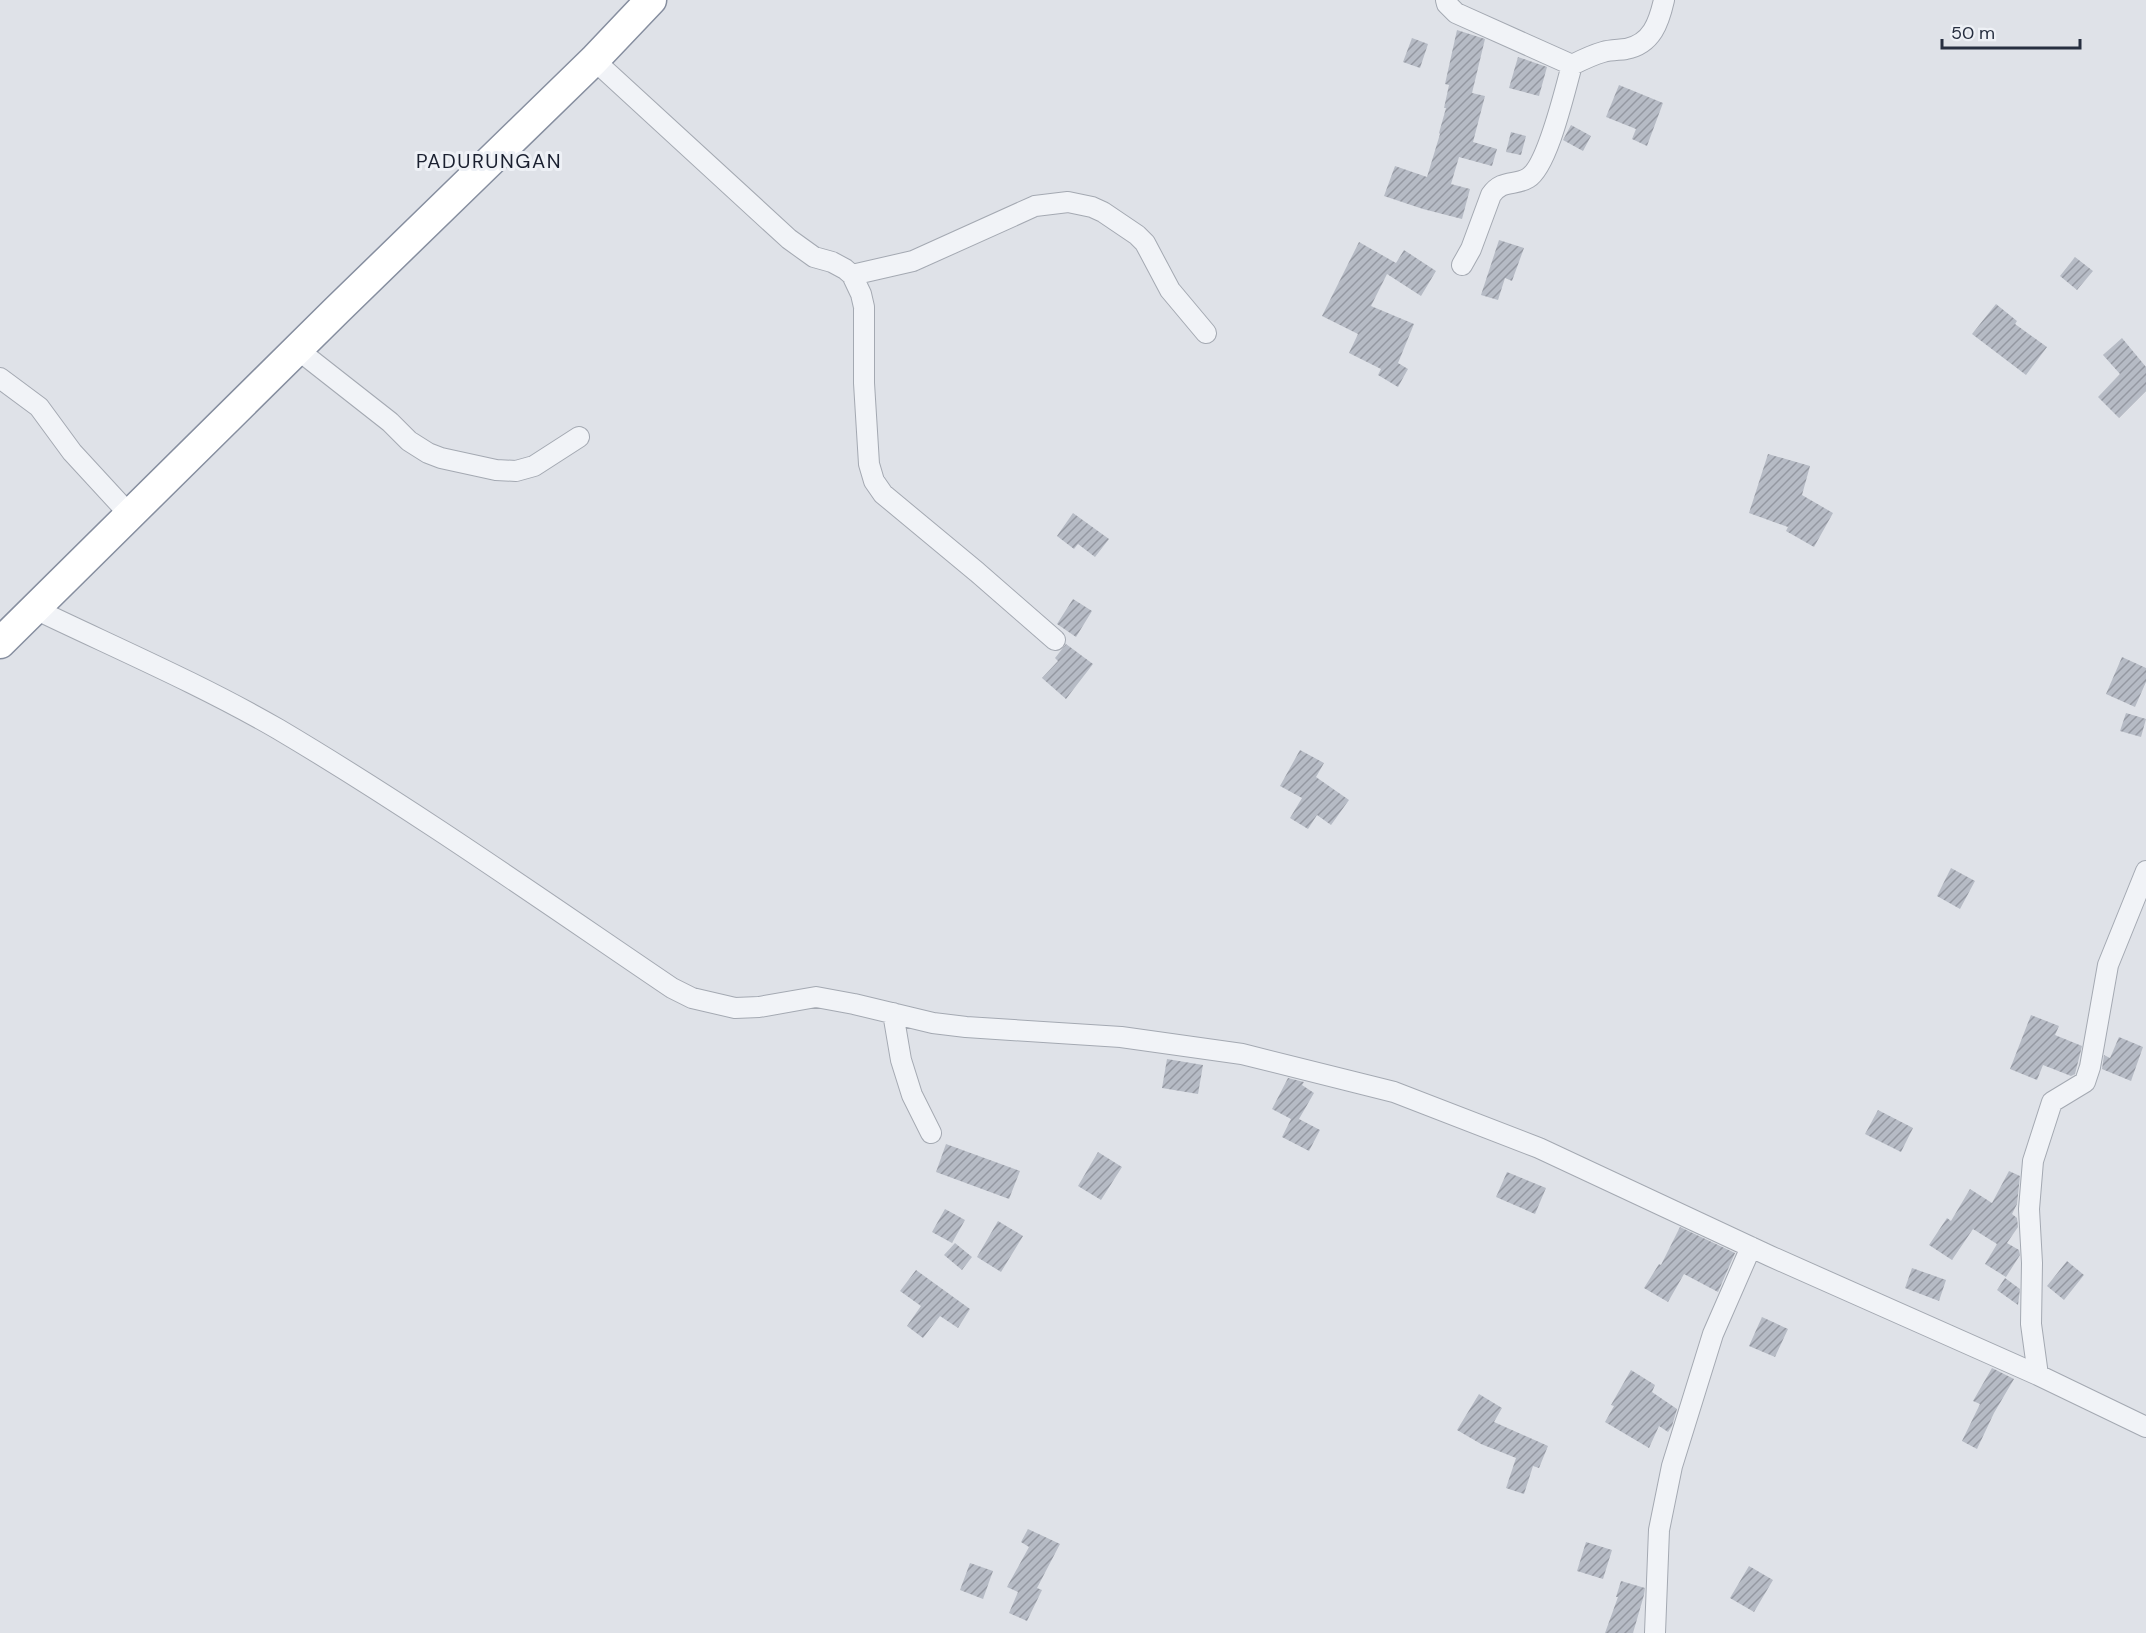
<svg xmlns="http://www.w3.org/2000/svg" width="2146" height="1633" viewBox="0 0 2146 1633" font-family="'DM Sans',sans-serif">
  <defs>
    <pattern id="building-hatch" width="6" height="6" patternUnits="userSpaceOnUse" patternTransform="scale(1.5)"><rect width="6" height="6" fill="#b6bbc5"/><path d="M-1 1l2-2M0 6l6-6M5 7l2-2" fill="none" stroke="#9498a1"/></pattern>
  </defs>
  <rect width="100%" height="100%" fill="#dfe2e8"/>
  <path fill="url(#building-hatch)" d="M1457,30L1485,39L1472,93L1485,96L1473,142L1497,149L1492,166L1459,157L1451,184L1470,189L1462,219L1423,209L1384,196L1395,166L1427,177L1440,134L1439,133L1446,108H1444L1449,85L1445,84Z
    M1412,38L1428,44L1420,68L1403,62Z
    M1518,57L1547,67L1539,96L1509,88Z
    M1619,85L1663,103L1647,146L1632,139L1636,129L1606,117Z
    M1571,125L1591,136L1583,151L1563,140Z
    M1511,132L1526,136L1521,155L1506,152Z
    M1499,240L1524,248L1512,281L1505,278L1498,300L1481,295Z
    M1359,242L1396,263L1404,250L1436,271L1421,296L1387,274L1371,306L1414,324L1398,363L1408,369L1398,387L1378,375L1381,369L1349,353L1358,334L1322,316Z
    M2075,257L2093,271L2077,290L2060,276Z
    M1996,304L2017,321L2015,324L2047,347L2026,375L1972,334Z
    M2122,338L2146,367V391L2119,418L2098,397L2120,374L2103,355Z
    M1768,454L1810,466L1802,495L1833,513L1814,547L1786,531L1788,527L1749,513Z
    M1073,513L1109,539L1095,557L1078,544L1074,549L1057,536Z
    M1073,599L1092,611L1076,637L1057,624Z
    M1066,644L1093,664L1066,699L1042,678L1058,661L1055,658Z
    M2122,657L2146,668V682L2135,707L2106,694Z
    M2126,713L2146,719L2141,737L2120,731Z
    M1300,750L1324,763L1316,777L1349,800L1331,825L1317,815L1308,829L1290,818L1302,798L1280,786Z
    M1951,868L1975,881L1960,909L1937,896Z
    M2031,1015L2059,1026L2055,1035L2082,1046L2075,1074L2071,1076L2043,1065L2037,1080L2010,1069Z
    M2119,1037L2143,1047L2131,1081L2102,1069L2104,1055L2110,1058Z
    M1167,1059L1203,1065L1198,1094L1162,1088Z
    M1288,1078L1304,1082L1302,1085L1314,1093L1299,1119L1320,1130L1309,1151L1282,1137L1291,1119L1272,1109Z
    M1878,1110L1913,1128L1901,1152L1865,1134Z
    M946,1144L1020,1171L1009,1199L936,1172Z
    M1098,1152L1122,1167L1101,1200L1078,1186Z
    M2009,1171L2020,1176L2017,1204L2012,1214L2017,1218L2018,1227L2007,1243L2019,1250L2020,1255L2006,1277L1985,1264L1997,1244L1973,1229L1952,1260L1929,1245L1947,1218L1951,1221L1970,1189L1992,1203Z
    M1507,1172L1546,1188L1535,1214L1496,1197Z
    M945,1209L965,1220L952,1243L932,1232Z
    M998,1221L1023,1236L1001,1272L977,1257Z
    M1680,1227L1735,1253L1718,1292L1684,1274L1668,1302L1644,1288L1659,1264L1661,1265Z
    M955,1243L972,1257L962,1270L944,1255Z
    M2067,1261L2084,1275L2064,1300L2047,1286Z
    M1912,1268L1946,1280L1939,1301L1905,1288Z
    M916,1270L970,1309L958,1328L940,1316L923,1338L907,1326L921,1306L900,1291Z
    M2005,1278L2020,1289L2018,1305L1997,1290Z
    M1762,1317L1788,1329L1775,1357L1749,1346Z
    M1992,1368L2014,1379L1994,1413L1977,1449L1962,1441L1980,1404L1973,1401Z
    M1631,1370L1655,1385L1652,1392L1677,1409L1672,1426L1668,1432L1659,1426L1649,1448L1605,1422L1614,1406L1611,1405Z
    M1479,1394L1502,1408L1494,1422L1548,1446L1539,1468L1533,1466L1524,1494L1506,1488L1516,1458L1481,1444L1457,1430Z
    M1028,1529L1060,1544L1037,1588L1042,1590L1027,1621L1009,1613L1018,1592L1007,1587L1029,1547L1021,1542Z
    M1586,1542L1612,1550L1603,1579L1577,1571Z
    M970,1563L993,1571L983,1599L960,1590Z
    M1749,1566L1773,1580L1754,1612L1730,1598Z
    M1621,1581L1645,1588L1644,1595L1633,1633H1605L1618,1597H1616Z"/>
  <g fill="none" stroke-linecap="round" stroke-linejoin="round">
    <g stroke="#a4a9b2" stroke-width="22">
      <path id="minor" d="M1446,0L1447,4L1456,13L1572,65
        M594,60L789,239L814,257L832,262L845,269L852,275L861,294L864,307V383L869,464L874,481L883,494L977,572L1055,640
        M1462,265L1471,249L1491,195C1502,179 1515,186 1528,178C1548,166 1565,89 1572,65C1582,60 1592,55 1603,52C1610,50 1619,50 1626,49C1652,44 1659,22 1664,0
        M852,275L913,261L1035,206L1068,202L1092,207L1103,212L1137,235L1145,243L1170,290L1206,333
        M297,349L390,422L409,441L428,453L441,458L496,470L516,471L534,466L579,437
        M0,378L39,407L72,452L130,515
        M35,609C116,648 200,684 278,729C413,809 542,900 672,988L692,998L735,1008L759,1007L816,997L854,1004L933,1023L966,1027L1121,1037L1242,1054L1394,1092L1539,1148L1770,1256L2038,1375L2146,1427
        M893,1013L901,1060L912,1095L931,1133
        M2038,1375L2031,1324L2032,1263L2029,1209L2033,1161L2052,1102L2085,1082L2090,1067L2108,965L2146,871
        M1655,1633L1659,1530L1672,1466L1713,1334L1751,1247"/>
    </g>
    <g stroke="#868e9f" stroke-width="33">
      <path id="highway" d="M0,643L337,310L594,60L651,0"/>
    </g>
    <use href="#minor" stroke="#f1f3f7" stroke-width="20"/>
    <use href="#highway" stroke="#fff" stroke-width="30"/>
  </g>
  <g text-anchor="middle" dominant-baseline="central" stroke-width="6" stroke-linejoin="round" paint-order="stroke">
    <g font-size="20" letter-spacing="1.5" fill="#1a2030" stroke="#eef1f6">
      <text x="489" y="161">PADURUNGAN</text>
    </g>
  </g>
  <path d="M1942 39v9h138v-9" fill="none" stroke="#272f40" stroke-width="3"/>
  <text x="1951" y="39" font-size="18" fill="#272f40" stroke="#eef1f6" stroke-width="4.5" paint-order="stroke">50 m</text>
</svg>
